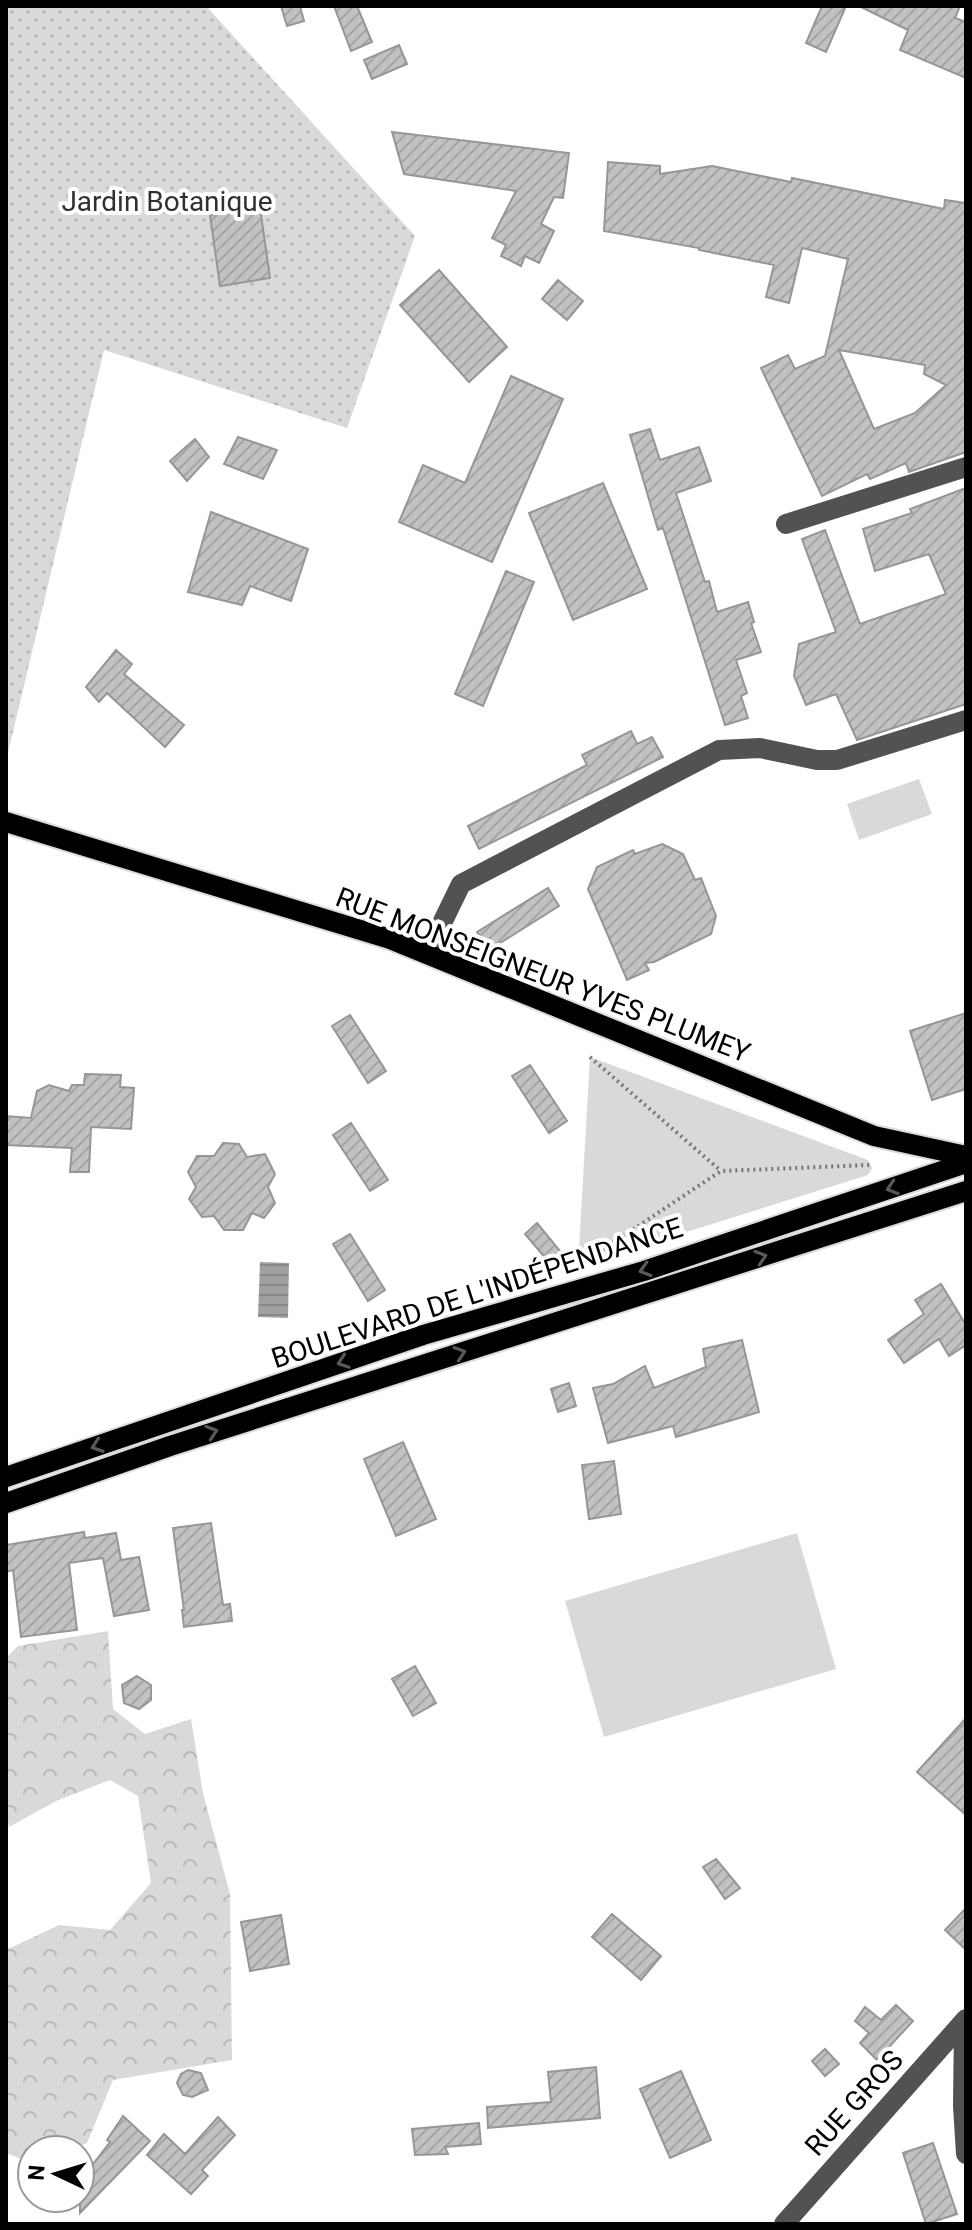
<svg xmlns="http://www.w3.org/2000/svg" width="972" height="2230" viewBox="0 0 972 2230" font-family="Roboto,sans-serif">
  <defs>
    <pattern id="forest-crowns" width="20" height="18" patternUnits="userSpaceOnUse" patternTransform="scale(2)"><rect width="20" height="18" fill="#d9d9d9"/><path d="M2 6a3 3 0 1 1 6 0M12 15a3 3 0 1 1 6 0" fill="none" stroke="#b8b8b8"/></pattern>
    <pattern id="garden-dots" width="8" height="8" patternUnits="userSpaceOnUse" patternTransform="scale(2)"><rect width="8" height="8" fill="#d9d9d9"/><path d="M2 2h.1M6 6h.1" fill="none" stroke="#b8b8b8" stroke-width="1.8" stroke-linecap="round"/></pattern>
    <pattern id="water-rules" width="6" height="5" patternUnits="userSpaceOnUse" patternTransform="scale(2)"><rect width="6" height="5" fill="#a0a0a0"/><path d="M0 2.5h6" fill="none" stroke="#888"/></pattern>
    <pattern id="building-hatch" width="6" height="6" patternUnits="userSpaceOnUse" patternTransform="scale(2)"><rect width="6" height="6" fill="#c2c2c2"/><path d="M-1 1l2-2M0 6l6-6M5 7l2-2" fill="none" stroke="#a5a5a5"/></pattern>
  </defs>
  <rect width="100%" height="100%" fill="#fff"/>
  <path fill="#d9d9d9" d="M919,779L932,814L859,840L847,804Z
    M590,1057L868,1160L872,1168L868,1175L578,1266Z
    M797,1533L836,1669L604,1737L565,1601Z"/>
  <path fill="url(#forest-crowns)" d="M108,1631L113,1709L145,1734L191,1719L203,1793L230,1894L232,2060L113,2080L87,2143L69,2150H32V2163L6,2153V1950L59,1925L110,1930L151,1883L138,1796L110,1780L56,1801L9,1827L6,1814V1658L18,1646Z"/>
  <path fill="url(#garden-dots)" d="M6,6H206L415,236L347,428L104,350L6,761Z"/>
  <path fill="url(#water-rules)" d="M260,1262L289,1263L288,1318L258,1317Z"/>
  <path fill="url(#building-hatch)" stroke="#969696" stroke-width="2" fill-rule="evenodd" d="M281,6H300L304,21L287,26Z
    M334,6H357L372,42L351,51Z
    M822,6H846L826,52L806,43Z
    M859,6H960L955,18L966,22V78L900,50L908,30Z
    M399,45L407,64L372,79L364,60Z
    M392,132L569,153L563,198L554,197L541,224L554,231L539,263L525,256L521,266L501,256L506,245L492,238L516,191L404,174Z
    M608,162L660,166V174L712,166L791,182L792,178L944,209L945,200L966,203V452L909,472L906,463L870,479L867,474L822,496L761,368L788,355L795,369L825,356L848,259L802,248L789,303L766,297L774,265L699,250V248L604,231ZM839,350L925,365L924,374L946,385L915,413L874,429Z
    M260,208L270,278L220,286L210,215Z
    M439,270L507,347L469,382L400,305Z
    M558,280L583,301L567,320L542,299Z
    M511,376L563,399L492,562L399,522L423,465L465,483Z
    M650,429L660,460L699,447L711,481L676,493L705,582L709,581L717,612L748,602L754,622L751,623L761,652L736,660L747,693L741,696L748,718L725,725L663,528L658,530L630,435Z
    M238,437L277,450L263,479L224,464Z
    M195,439L209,457L187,481L170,461Z
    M603,483L647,589L573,620L529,513Z
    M966,488V704L857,740L836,694L806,705L794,676L799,644L836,632L802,539L825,530L860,624L946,594L929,554L875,571L863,529L912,513L910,509Z
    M211,512L308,549L291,601L250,586L242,605L188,592Z
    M506,571L534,582L483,706L455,694Z
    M116,650L132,664L124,674L184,725L165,747L107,693L99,702L86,687Z
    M631,731L637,744L652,737L663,757L479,849L468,826L587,765L582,755Z
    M662,844L683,854L695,880L701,878L716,916L711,934L654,962L645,963L649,970L627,980L588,889L597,867L633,850L635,854Z
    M548,888L559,906L489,950L477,932Z
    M966,1013V1089L932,1100L910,1031Z
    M350,1015L386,1071L368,1083L332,1026Z
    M530,1065L567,1121L549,1133L512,1076Z
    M85,1074L121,1075L120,1087L134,1088L131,1129L91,1127L89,1172H70L72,1148L6,1145V1116L31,1118L37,1091L49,1085L69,1091L72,1085H84Z
    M351,1123L388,1180L370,1191L333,1135Z
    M223,1143L239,1144L247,1157L265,1154L275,1174L268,1187L275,1203L264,1218L252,1213L243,1230H224L214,1216L202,1217L189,1199L196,1187L188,1172L197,1156H214Z
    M537,1223L560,1251L548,1261L525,1234Z
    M350,1234L385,1290L368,1301L333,1244Z
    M941,1284L966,1325V1345L949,1356L939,1339L904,1363L888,1340L924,1314L915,1300Z
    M742,1340L759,1412L676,1437L673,1426L608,1443L593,1388L613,1384L645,1366L654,1388L706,1367L703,1349Z
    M569,1383L576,1406L558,1412L551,1389Z
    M403,1442L436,1519L396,1536L364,1459Z
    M614,1461L621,1514L589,1519L582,1465Z
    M211,1523L223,1605L230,1604L232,1621L184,1627L182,1610H184L173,1528Z
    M84,1532L85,1538L116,1533L121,1560L139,1557L149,1610L114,1616L103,1558L69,1563L77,1630L21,1637L13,1570L6,1572V1545Z
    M415,1666L436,1703L413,1716L392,1679Z
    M137,1676L151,1685V1700L139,1709L124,1703L122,1685Z
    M966,1718V1815L917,1772Z
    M716,1859L740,1888L725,1899L703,1867Z
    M966,1908V1950L945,1930Z
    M612,1914L661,1956L641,1980L592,1937Z
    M281,1915L289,1964L250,1971L241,1922Z
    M896,2005L913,2021L877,2060L860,2043L869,2033L855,2021L865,2007L881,2020Z
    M825,2049L839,2064L825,2076L812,2061Z
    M596,2067L600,2118L488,2128L487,2107L551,2102L548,2072Z
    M188,2070L201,2073L208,2090L192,2097L183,2095L177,2083L181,2074Z
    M681,2071L711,2140L670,2158L640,2089Z
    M123,2116L150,2141L80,2213V2181L110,2142L107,2140Z
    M218,2117L235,2135L202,2170L208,2176L191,2194L147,2155L164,2134L185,2154Z
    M479,2123L481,2144L445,2147L448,2154L415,2155L412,2129Z
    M933,2143L957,2214L926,2224L903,2153Z"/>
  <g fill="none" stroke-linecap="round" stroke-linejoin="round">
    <g stroke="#dbdbdb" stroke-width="24">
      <path id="major" d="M6,822L390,939L874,1136L966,1156
        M6,1477L423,1335L644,1271L966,1163
        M6,1503L170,1446L966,1191"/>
    </g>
    <path stroke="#747474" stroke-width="4" stroke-dasharray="2 4" stroke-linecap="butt" d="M590,1057L721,1171
      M578,1266L721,1171L870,1165"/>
    <path stroke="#525252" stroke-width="20" d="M786,524L966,467
      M427,954L461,884L719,750L760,748L817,760H837L966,720
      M964,2022L963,2106L966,2154
      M784,2224L966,2019"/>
    <use href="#major" stroke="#000" stroke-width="20"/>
  </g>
  <defs><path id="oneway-chevron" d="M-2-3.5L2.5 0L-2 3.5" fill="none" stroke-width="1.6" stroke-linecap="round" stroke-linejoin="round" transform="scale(2)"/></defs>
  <g stroke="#595959">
    <use href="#oneway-chevron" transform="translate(892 1188) rotate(162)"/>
    <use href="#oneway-chevron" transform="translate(761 1257) rotate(-18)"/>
    <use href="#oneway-chevron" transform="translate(645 1270) rotate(163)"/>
    <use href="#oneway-chevron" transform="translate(460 1353) rotate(-18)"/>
    <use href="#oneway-chevron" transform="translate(343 1362) rotate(161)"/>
    <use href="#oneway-chevron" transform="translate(212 1432) rotate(-18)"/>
    <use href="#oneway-chevron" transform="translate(97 1446) rotate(161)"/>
  </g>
  <g text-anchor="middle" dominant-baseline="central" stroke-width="8" stroke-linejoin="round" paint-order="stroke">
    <g font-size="28" fill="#303030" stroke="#fff">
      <text x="167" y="201">Jardin Botanique</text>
    </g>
    <g font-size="28" fill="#000" stroke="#fff">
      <text transform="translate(543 975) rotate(21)">RUE MONSEIGNEUR YVES PLUMEY</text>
      <text transform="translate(477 1293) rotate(-18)">BOULEVARD DE L'INDÉPENDANCE</text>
      <text transform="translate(854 2103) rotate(-48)">RUE GROS</text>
    </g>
  </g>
  <rect width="972" height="2230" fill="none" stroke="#000000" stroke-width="16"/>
  <g transform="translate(56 2174) rotate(274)"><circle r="38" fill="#ffffff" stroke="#999999" stroke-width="2"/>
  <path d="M0-6L14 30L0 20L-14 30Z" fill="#000000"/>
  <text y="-12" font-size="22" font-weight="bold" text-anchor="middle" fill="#000000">N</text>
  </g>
</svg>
